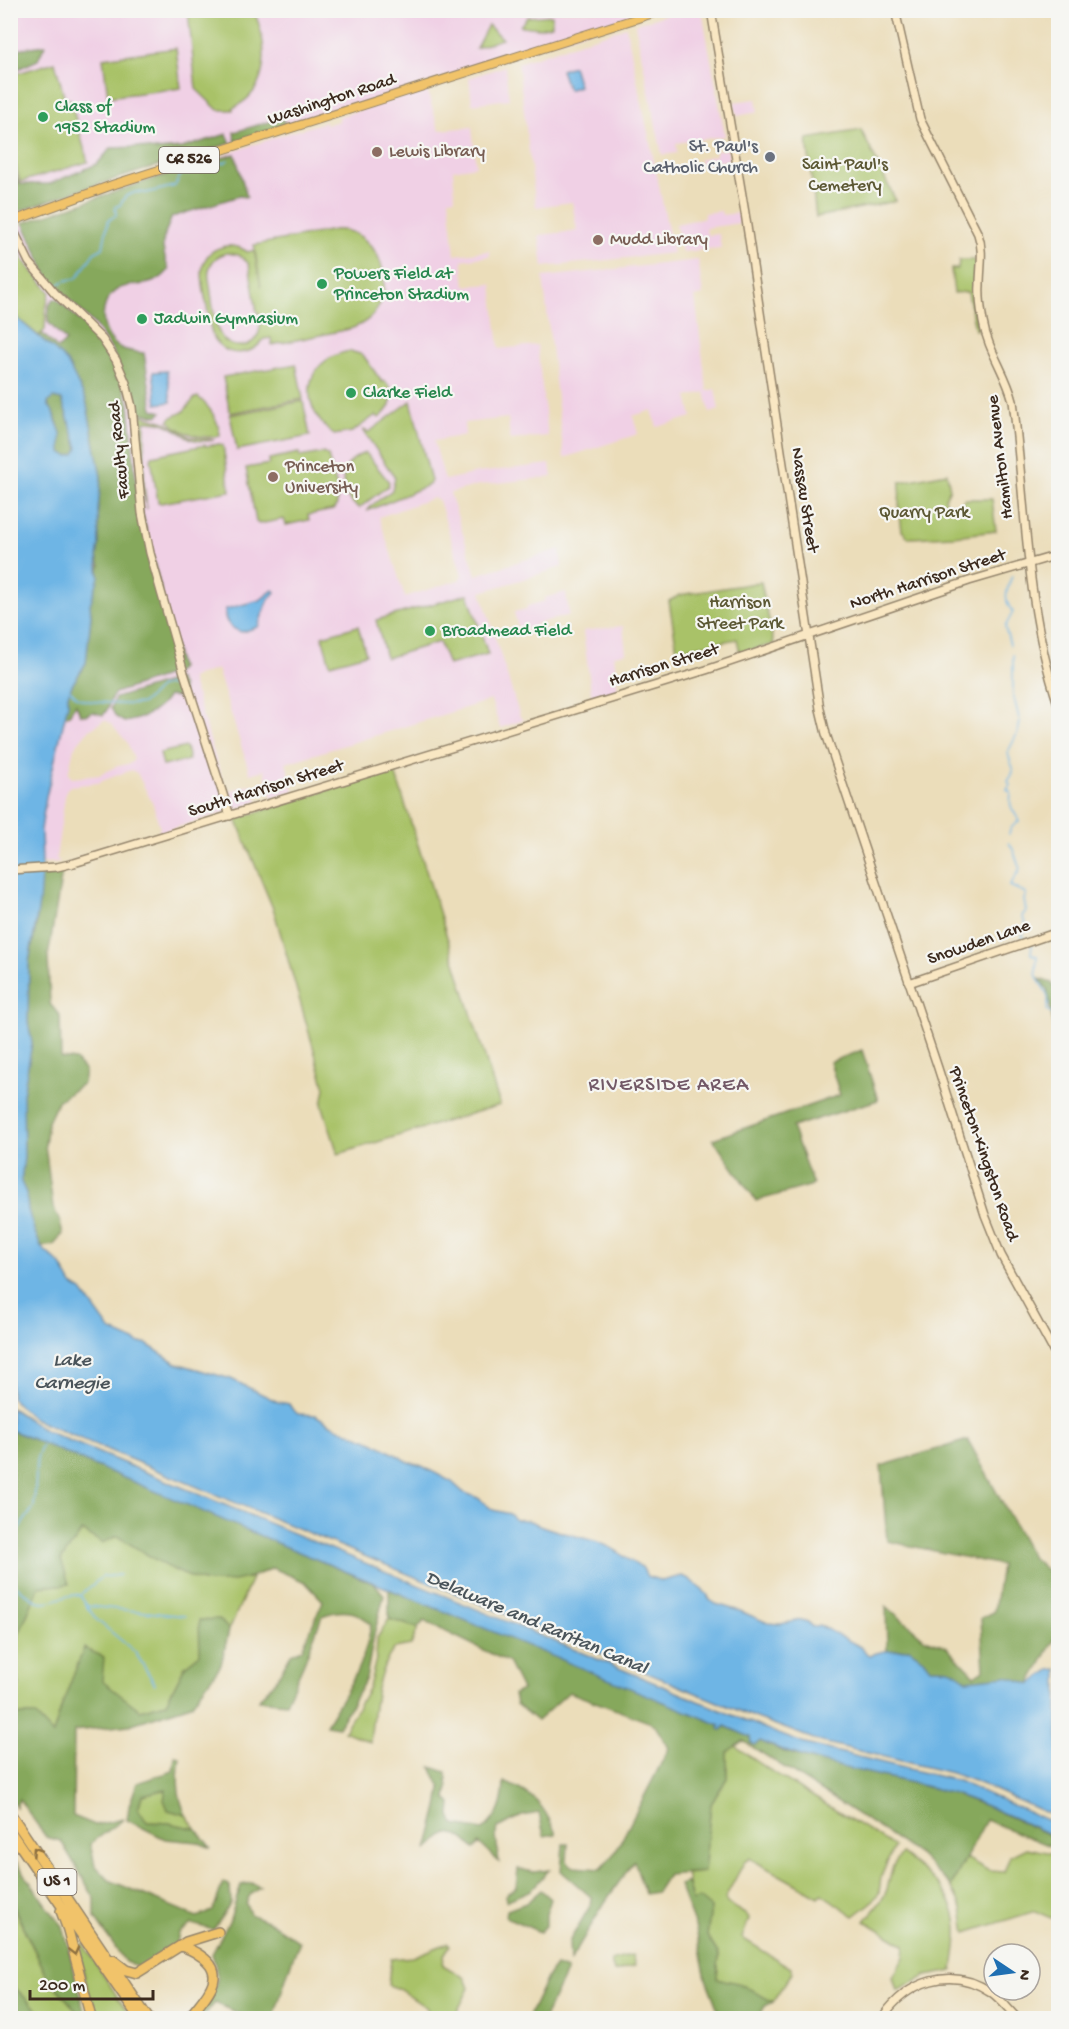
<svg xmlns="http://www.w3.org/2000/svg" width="1069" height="2029" viewBox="0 0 1069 2029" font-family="'Gochi Hand',sans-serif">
  <rect width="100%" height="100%" fill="#f6f6f2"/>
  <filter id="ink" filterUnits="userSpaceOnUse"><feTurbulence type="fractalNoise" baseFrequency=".0167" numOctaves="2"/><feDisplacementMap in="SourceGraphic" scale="12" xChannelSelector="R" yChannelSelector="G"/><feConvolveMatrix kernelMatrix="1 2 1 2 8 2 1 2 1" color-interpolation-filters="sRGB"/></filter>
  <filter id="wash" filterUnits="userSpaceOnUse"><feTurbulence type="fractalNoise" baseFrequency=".008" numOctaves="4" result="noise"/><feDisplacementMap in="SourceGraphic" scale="24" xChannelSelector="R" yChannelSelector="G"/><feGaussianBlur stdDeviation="1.35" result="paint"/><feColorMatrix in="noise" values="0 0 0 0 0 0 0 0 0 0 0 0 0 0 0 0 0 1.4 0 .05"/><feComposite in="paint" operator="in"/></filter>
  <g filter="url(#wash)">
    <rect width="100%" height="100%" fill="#ebddba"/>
    <path fill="#f0d0e5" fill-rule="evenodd" d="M10,11H649L338,112L337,108L324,112V115L70,193L11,215Z
      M678,11H702L725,136L676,143L677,153L662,155L635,24Z
      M626,27L673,253L543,267L539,235L577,231L572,202L536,207L518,63Z
      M505,66L509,99L472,104L469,78Z
      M427,90L439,130L472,127L476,166L453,170L455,198L449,199L455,255L489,251L490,256L462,260L465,286L492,284L499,349L537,345L548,436L510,440L508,418L464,423L465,435L434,441L445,480L477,473L550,464L552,477L479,485L450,493L476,575L560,549L562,567L481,592L520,717L524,720L500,728L491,700L286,763L294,791L272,798L264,770L250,774L217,669L191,678L226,792L252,784L258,802L158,833L160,828L153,804L137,773L131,770L97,783L70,786L66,790L56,858L60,862L42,863L41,830L46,797L68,704L101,477L86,400L34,332L11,313V229L73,206L282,135L325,122L326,125L339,121L338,117L344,115ZM433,498L439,500L462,575L459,580L405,597L379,517ZM104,720L109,722L127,742L134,759L131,763L115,767L100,775L72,778L68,774L74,748L87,732Z
      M756,99L758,112L737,116L734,102Z
      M728,149L729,160L701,165L700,159L716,155V151Z
      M721,211L722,215L739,213L740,223L706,228L707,235L719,234L721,248L682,252L676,224L704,218V213Z
      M698,260L703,295L695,297L707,391L715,389L719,410L710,413L705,392L687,397L692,417L657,427L652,410L633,416L638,434L564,458L543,277Z
      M566,592L569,615L535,624L536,628L519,631L514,612L527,609V606L545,601L544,598Z
      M623,626L626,653L614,655L618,692L592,699L583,631Z"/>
    <path fill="#a9c268" stroke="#727643" stroke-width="1.5" fill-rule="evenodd" d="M188,11H254C268,44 272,90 233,108V110H218L196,89Z
      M552,15V25L539,28L520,26L527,17Z
      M488,25L502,39L476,48Z
      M176,48L181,88L108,97L103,58Z
      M55,62L65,100L70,99L88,162L20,182L11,149V75Z
      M861,130L896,201L816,217L807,139Z
      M334,230C388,226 408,317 345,330L272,345L271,338L264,339C252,356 226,359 214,338C209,329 209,317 207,307C203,286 193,255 222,247C231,244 240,247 248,252L254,250L261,287L254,245ZM227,253L239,255L249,264L257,313H259C260,319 262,325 259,332C254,349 230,351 221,336C213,323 212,295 209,279C207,266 214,256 227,253Z
      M11,233L24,261L50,292L46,308L45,330L39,336L11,313Z
      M959,260H975L974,292L978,329L975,330L968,292L954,293L951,269H958Z
      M350,351L363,355L382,382L385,381L392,390C393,403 389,410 379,418L376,415L352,432L334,435C298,407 301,360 350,351Z
      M296,364L303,399L230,413L223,377Z
      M198,397C210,407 219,420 220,436C201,439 184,435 169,421L170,418L183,412L195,398Z
      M303,401L310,436L237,450L230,415Z
      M411,401L431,481L429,485L367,511L372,505L392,490L395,478L363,430L369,432Z
      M138,414L165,422L190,437L214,440C189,445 184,432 165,424C159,421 152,421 145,421L144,485L147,509C138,485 142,452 142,427C143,421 139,420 138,414Z
      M220,444L223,445L230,491L161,503L158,502L151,459L152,456L205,445V446Z
      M299,453L300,457L323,453L328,456L337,488V505L333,510L308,515L309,520L286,525L284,519L259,524L256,522L246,468L269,464V459Z
      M366,453L389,482L388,486L359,508C336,494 338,460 366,453Z
      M947,473L950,489L945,498L947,506L957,510L961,507L964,499H992L996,531L954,536L909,538L902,531L899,507L900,482Z
      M761,582L774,644L740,653L737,639L677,650L669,601L680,595Z
      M468,594L488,654L448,665L439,642L386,658L376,620Z
      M358,626L366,654L330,664L322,636Z
      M186,747L189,760L163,766L160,753Z
      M394,769L500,1105L338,1154L322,1104L325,1088L274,911L236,819Z
      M82,1531L117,1536L181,1573L209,1582L252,1578L229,1630L219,1619L200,1654L185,1666L166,1703L140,1710L101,1681L63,1702L53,1735L35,1715H11V1691L13,1692L20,1685L11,1665V1653L39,1587Z
      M389,1619L418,1628L411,1645L395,1648C374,1673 374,1711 370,1742L344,1731L369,1687L376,1659L377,1638Z
      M735,1746L768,1769L894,1846L881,1877L879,1893L871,1903L854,1916L822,1894L819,1897L749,1858L745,1861L725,1898L727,1903L748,1916L749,1919L742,1938L791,1968L792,1972L773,2002L717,1978L719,1955L707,1936L711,1908L692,1901L686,1874L704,1872L711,1804L727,1778V1751Z
      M166,1789L168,1810L186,1815L196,1829L169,1823L147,1822L138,1809L142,1795Z
      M1026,1848L1058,1854V1880L1053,1919L1035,1911L966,1933L962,1909L951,1886L966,1858L989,1871L1004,1872L1010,1856Z
      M902,1854C929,1874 958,1895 957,1933C957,1946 954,1959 953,1971L926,1976L897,1991L893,1977L904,1957L905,1945L865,1921C872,1912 884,1900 887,1889C892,1873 889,1867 902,1854Z
      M10,1901L48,1978L83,2018H46L11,1984Z
      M82,1942L128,2013L118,2018H95L81,1961Z
      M448,1943L450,1945L444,1955L443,1965L465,1978L469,1988L454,2018H430L427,2008L397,1988L388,1985L391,1959L413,1957Z
      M632,1955L635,1966L614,1972L611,1961Z"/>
    <path fill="#86a85c" stroke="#60693d" stroke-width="1.5" d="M45,45L38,60L11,72V50Z
      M278,119L284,120L286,127L235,142L234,132Z
      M227,134L231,143L70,193L17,212L11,209L10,160L19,184H49L97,164L111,148L139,147L156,150L182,148Z
      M235,154L247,197L239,196L172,217C161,241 160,245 169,270C166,273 163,277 159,279C140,291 118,277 106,303C102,313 102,321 106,331C114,349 125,351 144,353L153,409L162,412L157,416L142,413L134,404L113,352L95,325L49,279L23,223L183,169Z
      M53,299H57C70,312 84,323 96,337C103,347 107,363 117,370L115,379H121L129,403L137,492L180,668H178V672L115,693C108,700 110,709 103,715L93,712L85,715L80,714L76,704L68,716L65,715L68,695L72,685L86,663L91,616L90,604L100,566L97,556L99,545L98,511L101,477L86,400L67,362L39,336L42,333L58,349L66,341L48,322L49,306Z
      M53,398L62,400L78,448L75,454L68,456L61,452C60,441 61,431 57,421C54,414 49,409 48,402Z
      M178,679L182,687V693L178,697L168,696C159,711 141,720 124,722L116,717L111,708L115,698Z
      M62,872L48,957L50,1004L60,1016L61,1058L75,1060L85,1071L83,1083L58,1101L48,1122L45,1145L53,1207L60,1221L63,1234L54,1245L41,1247L34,1230L28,1210L26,1193L21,1182L24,1157L23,1094L32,1043L28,1022L29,962L36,926L41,876Z
      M1039,979L1052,983L1058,996V1052L1047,989Z
      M862,1050L878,1100L792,1127L813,1185L756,1201L713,1139L840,1095L830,1062Z
      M11,1430L375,1584L384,1595L374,1635L366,1679L338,1727L326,1725C346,1691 365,1665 371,1625C358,1609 340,1609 322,1616L304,1663L286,1703L258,1700L276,1680L291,1654L302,1649L323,1601L305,1582L273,1568C254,1577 231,1584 210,1582C182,1580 141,1550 117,1536L102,1543L82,1531L61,1560L69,1584L39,1587L11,1653Z
      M968,1440L1032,1557L1058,1581V1632L1030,1684L1006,1676L967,1681C948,1667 952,1669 930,1668L923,1659L909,1649L887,1651L886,1606L925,1639L946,1646L975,1676L984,1670L981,1618L994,1612L1001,1565L887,1541L881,1466Z
      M389,1589L721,1725L720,1729L722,1730L724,1726L751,1737V1743L760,1741L782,1751L814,1760L949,1792L991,1808L1058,1839V1849L986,1820L951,1886L920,1856L887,1833L743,1741L727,1752V1778L711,1804L704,1872L668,1875L657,1892L645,1894L634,1861L605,1902L570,1961L569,1942L590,1906L591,1897L561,1871L563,1844H568L567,1862L574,1867L601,1869L616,1851L669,1748L654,1724L569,1692L537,1721L516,1704L514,1694L522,1690L508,1662L424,1621L418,1628L389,1619Z
      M219,1619L229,1630L221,1665L191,1705L129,1725L74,1731L73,1816L95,1825L124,1819L90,1844L95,1865L109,1880L197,1917L213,1911L223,1882L230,1886L231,1903L213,1930L192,1924L179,1933L176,1946L142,1969L125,1962L95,1918V1899L61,1841L46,1837L19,1799L16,1807L11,1799L10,1715H35L53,1734L63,1702L84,1648L104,1657L102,1681L140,1710L166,1703L185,1666L200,1654L199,1620Z
      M175,1756L180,1757C177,1779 177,1796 186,1815L168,1810L164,1800L166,1789L142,1795L138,1809L147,1822L169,1823L196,1829L211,1848L197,1842L165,1839L127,1820L129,1806L137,1783L173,1771Z
      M431,1767L446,1772L448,1788L446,1799L451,1804L450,1815L454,1825L483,1830C500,1814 503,1805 504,1782C533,1794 544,1804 556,1834L544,1836L539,1813L522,1816L497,1828L496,1835L499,1862L479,1843L474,1849C454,1826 447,1831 427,1850L438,1807L441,1788Z
      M10,1853L46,1905L63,1926L86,2018H83L48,1978L11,1901Z
      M518,1869L534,1872L549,1870L531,1890L506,1901L505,1895L516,1887Z
      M687,1882L692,1901L699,1898L711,1908L707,1936L719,1955L717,1978L741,1984L773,2002L765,2006L758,2018H724L720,2015L706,1979L696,1929L679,1885Z
      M251,1883L260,1887L250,1895L246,1904L250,1914L269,1922L300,1942L292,1960L274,2016L277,2018H250L215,2003L202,2018H195C212,1990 224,1989 212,1954L229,1922L241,1885Z
      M541,1890L551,1899L546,1914V1926L540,1932L506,1917L507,1910L526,1903Z
      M555,1966L567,1970L544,2018H528L548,1976Z
      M11,1984L46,2018H11Z"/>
    <path fill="#6eb5e5" stroke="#547082" stroke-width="1.5" fill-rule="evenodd" d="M573,66L579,86L568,90L561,70Z
      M11,313L57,352L67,362L86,400L101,477L98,511L99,545L97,556L99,577L90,604L91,616L86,663L72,685L68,695V704L46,797L41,830L42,863L39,904L29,962L28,1022L32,1043L23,1094L24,1157L21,1182L26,1193L28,1210L34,1230L41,1247L61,1265L72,1285L82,1291L110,1330L139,1343H145L176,1363L231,1379L278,1402L289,1404L292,1409L298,1414L315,1415L336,1427L373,1442L409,1462L422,1466L452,1482L463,1492L478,1498L493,1510L510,1514L515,1520C526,1518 532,1522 542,1526C567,1536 595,1537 618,1552C627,1558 632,1564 642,1567L647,1576L662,1581L682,1576L689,1579L707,1594L710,1600L716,1604L740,1611L768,1623L780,1624L801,1620L808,1622L812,1627L819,1625L861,1647L869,1656C885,1648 892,1652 909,1649L923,1659L930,1668C952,1669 948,1666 967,1680L1006,1676L1031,1684L1050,1670L1058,1669V1818L974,1781L951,1773L822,1742L754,1717L45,1424L31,1417L11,1398L10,588L13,543L10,540ZM53,398L62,400L78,448L75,454L68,456L61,452V433L52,410L48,405V402Z
      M167,371L171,402L157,404L153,372Z
      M273,590L275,592L267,602L258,627L242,632C231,629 222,621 226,609L260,600Z
      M11,1408L46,1431L776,1733L805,1744L958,1781L1058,1825V1838C1022,1822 985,1803 947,1792C885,1774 819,1767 760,1741L755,1745L751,1743L750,1737L725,1726L722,1730L719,1729L720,1725L289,1548L11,1430Z"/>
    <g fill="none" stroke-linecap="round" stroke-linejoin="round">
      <path stroke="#6eb5e5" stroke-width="1.5" d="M58,285L64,281L77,278L94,253L103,248L108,221L116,215L115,207L120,205L126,196L136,192L146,193L175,186L181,174H190L198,168L204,170L215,162L224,163L228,160
        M1010,645L1005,627L1013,612C1002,600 1007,589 1012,576
        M70,690C73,693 77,698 81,699C88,702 134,706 142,703C154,698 157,681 172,686
        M1009,834L1011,828L1019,821C1012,806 1009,811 1011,792L1007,790L1010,785L1008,781C1019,767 1009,765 1008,752L1018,732L1020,722L1013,694V655
        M1009,843C1015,850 1016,860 1020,869L1010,886L1026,893L1024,900L1026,911L1022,916L1027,926L1022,936L1028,940
        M1032,943L1031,954L1037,956C1037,962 1035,971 1037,977C1043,991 1051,990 1047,1010L1058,1018
        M1058,1031L1055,1043L1058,1047
        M10,1541L34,1507L37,1458L42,1445
        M10,1581C19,1587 27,1597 38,1601C51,1605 66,1593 80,1595L87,1606L185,1616
        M80,1595L102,1577L120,1575
        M87,1607L97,1620L135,1652L155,1684"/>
    </g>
  </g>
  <g filter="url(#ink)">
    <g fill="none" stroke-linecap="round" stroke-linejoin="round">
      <g stroke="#93846c" stroke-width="10">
        <path id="secondary" d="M711,10L745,213L820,709L826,734L938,1068L985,1215L1001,1255L1058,1359
          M895,10L920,119L978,234C984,251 980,267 980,285C979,297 981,310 983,322C988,351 1006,373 1013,401C1026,503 1025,605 1058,704
          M10,223L29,262L55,293L102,339L116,360L126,383L132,407L142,513L150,553L184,673L230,816
          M10,870L57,867L74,863L706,670L969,581L1058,555
          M909,983L1058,932
          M882,2018C907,1981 951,1965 991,1992C1001,1999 1009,2010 1017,2018"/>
      </g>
      <g stroke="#93846c" stroke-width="10">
        <path id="primary" d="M10,222L115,184L663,10"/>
      </g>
      <g stroke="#93846c" stroke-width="12">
        <path id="highway" d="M10,1813L148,2018
          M10,1831L139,2018
          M61,1911L68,1930L91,2018
          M180,1946L186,1942L218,1932
          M113,1960L126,1970L137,1973L180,1946C188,1948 194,1951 201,1956C231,1976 202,1999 189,2018"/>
      </g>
      <use href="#secondary" stroke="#f9e7c3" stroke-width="7"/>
      <use href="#primary" stroke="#f1c36a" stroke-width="8"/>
      <use href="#highway" stroke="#f1c36a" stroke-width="9"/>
    </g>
    <defs><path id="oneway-chevron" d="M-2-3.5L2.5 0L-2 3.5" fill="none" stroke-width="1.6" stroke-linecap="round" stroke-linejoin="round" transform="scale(1.5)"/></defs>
    <g stroke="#8d6f40">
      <use href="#oneway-chevron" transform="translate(36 1851) rotate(-124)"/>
      <use href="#oneway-chevron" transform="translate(74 1951) rotate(76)"/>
    </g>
  </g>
  <g fill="#2e9e5b" stroke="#f6f6f2" stroke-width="2">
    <circle cx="43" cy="117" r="6"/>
    <circle cx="322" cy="284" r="6"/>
    <circle cx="142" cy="319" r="6"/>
    <circle cx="351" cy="393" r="6"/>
    <circle cx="430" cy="631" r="6"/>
  </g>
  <g fill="#8d6e63" stroke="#f6f6f2" stroke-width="2">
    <circle cx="377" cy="152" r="6"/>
    <circle cx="598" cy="240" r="6"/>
    <circle cx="273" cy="477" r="6"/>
  </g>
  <circle fill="#6b7280" stroke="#f6f6f2" stroke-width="2" cx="770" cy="157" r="6"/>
  <g text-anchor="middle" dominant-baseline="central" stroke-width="4.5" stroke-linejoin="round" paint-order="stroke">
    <g fill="#f6f6f2" stroke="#73675e" stroke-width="1.5">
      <rect x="159" y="147" width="60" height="26" rx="4.5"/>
      <rect x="37.5" y="1869" width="39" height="26" rx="4.5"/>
    </g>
    <g font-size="16" font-weight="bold" fill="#3b2a1e">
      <text x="189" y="160">CR 526</text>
      <text x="57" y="1882">US 1</text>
    </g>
    <g font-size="18" fill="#3b2a1e" stroke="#f6f6f2">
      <text transform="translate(332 100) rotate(-18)">Washington Road</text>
      <text transform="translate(120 450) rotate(-96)">Faculty Road</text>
      <text transform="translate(1001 457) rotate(-97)">Hamilton Avenue</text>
      <text transform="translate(804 500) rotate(81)">Nassau Street</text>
      <text transform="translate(928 580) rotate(-18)">North Harrison Street</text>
      <text transform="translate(664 666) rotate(-17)">Harrison Street</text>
      <text transform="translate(266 789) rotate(-17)">South Harrison Street</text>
      <text transform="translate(979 943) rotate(-19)">Snowden Lane</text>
      <text transform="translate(983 1154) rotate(71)">Princeton-Kingston Road</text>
    </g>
    <g font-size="18" fill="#27864d" stroke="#f6f6f2" text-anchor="start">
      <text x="55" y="107">Class of<tspan x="55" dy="21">1952 Stadium</tspan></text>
      <text x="334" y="274">Powers Field at<tspan x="334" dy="21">Princeton Stadium</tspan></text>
      <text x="154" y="319">Jadwin Gymnasium</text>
      <text x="363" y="393">Clarke Field</text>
      <text x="442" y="631">Broadmead Field</text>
    </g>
    <g font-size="18" fill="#5b616d" stroke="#f6f6f2" text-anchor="end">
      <text x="758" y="147">St. Paul's<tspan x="758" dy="21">Catholic Church</tspan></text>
    </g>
    <g font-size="18" fill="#785e54" stroke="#f6f6f2" text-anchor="start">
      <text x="389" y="152">Lewis Library</text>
      <text x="610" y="240">Mudd Library</text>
      <text x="285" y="467">Princeton<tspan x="285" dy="21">University</tspan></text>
    </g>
    <g font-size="18" fill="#5c5834" stroke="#f6f6f2">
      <text x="845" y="165">Saint Paul's<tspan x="845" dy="21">Cemetery</tspan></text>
      <text x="924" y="513">Quarry Park</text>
      <text x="740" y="603">Harrison<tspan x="740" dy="21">Street Park</tspan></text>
    </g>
    <g font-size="20" letter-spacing="1.5" fill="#725866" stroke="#f6f6f2">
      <text x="669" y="1086">RIVERSIDE AREA</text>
    </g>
    <g font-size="20" font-style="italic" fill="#4a545a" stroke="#f6f6f2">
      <text x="72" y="1361">Lake<tspan x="72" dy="23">Carnegie</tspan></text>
      <text transform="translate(536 1624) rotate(23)">Delaware and Raritan Canal</text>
    </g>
  </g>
  <rect width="1069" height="2029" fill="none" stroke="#f6f6f2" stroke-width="36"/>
  <g transform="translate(1012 1972) rotate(103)"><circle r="28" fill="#f6f6f2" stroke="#aba49d" stroke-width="1.5"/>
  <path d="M0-4.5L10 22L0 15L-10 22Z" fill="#1f6fb2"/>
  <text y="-9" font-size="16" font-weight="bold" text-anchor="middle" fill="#3b2a1e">N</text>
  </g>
  <path d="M30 1990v9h123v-9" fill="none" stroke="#3b2a1e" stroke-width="3"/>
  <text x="39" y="1990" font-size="18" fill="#3b2a1e" stroke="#f6f6f2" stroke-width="4.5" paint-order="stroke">200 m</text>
</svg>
